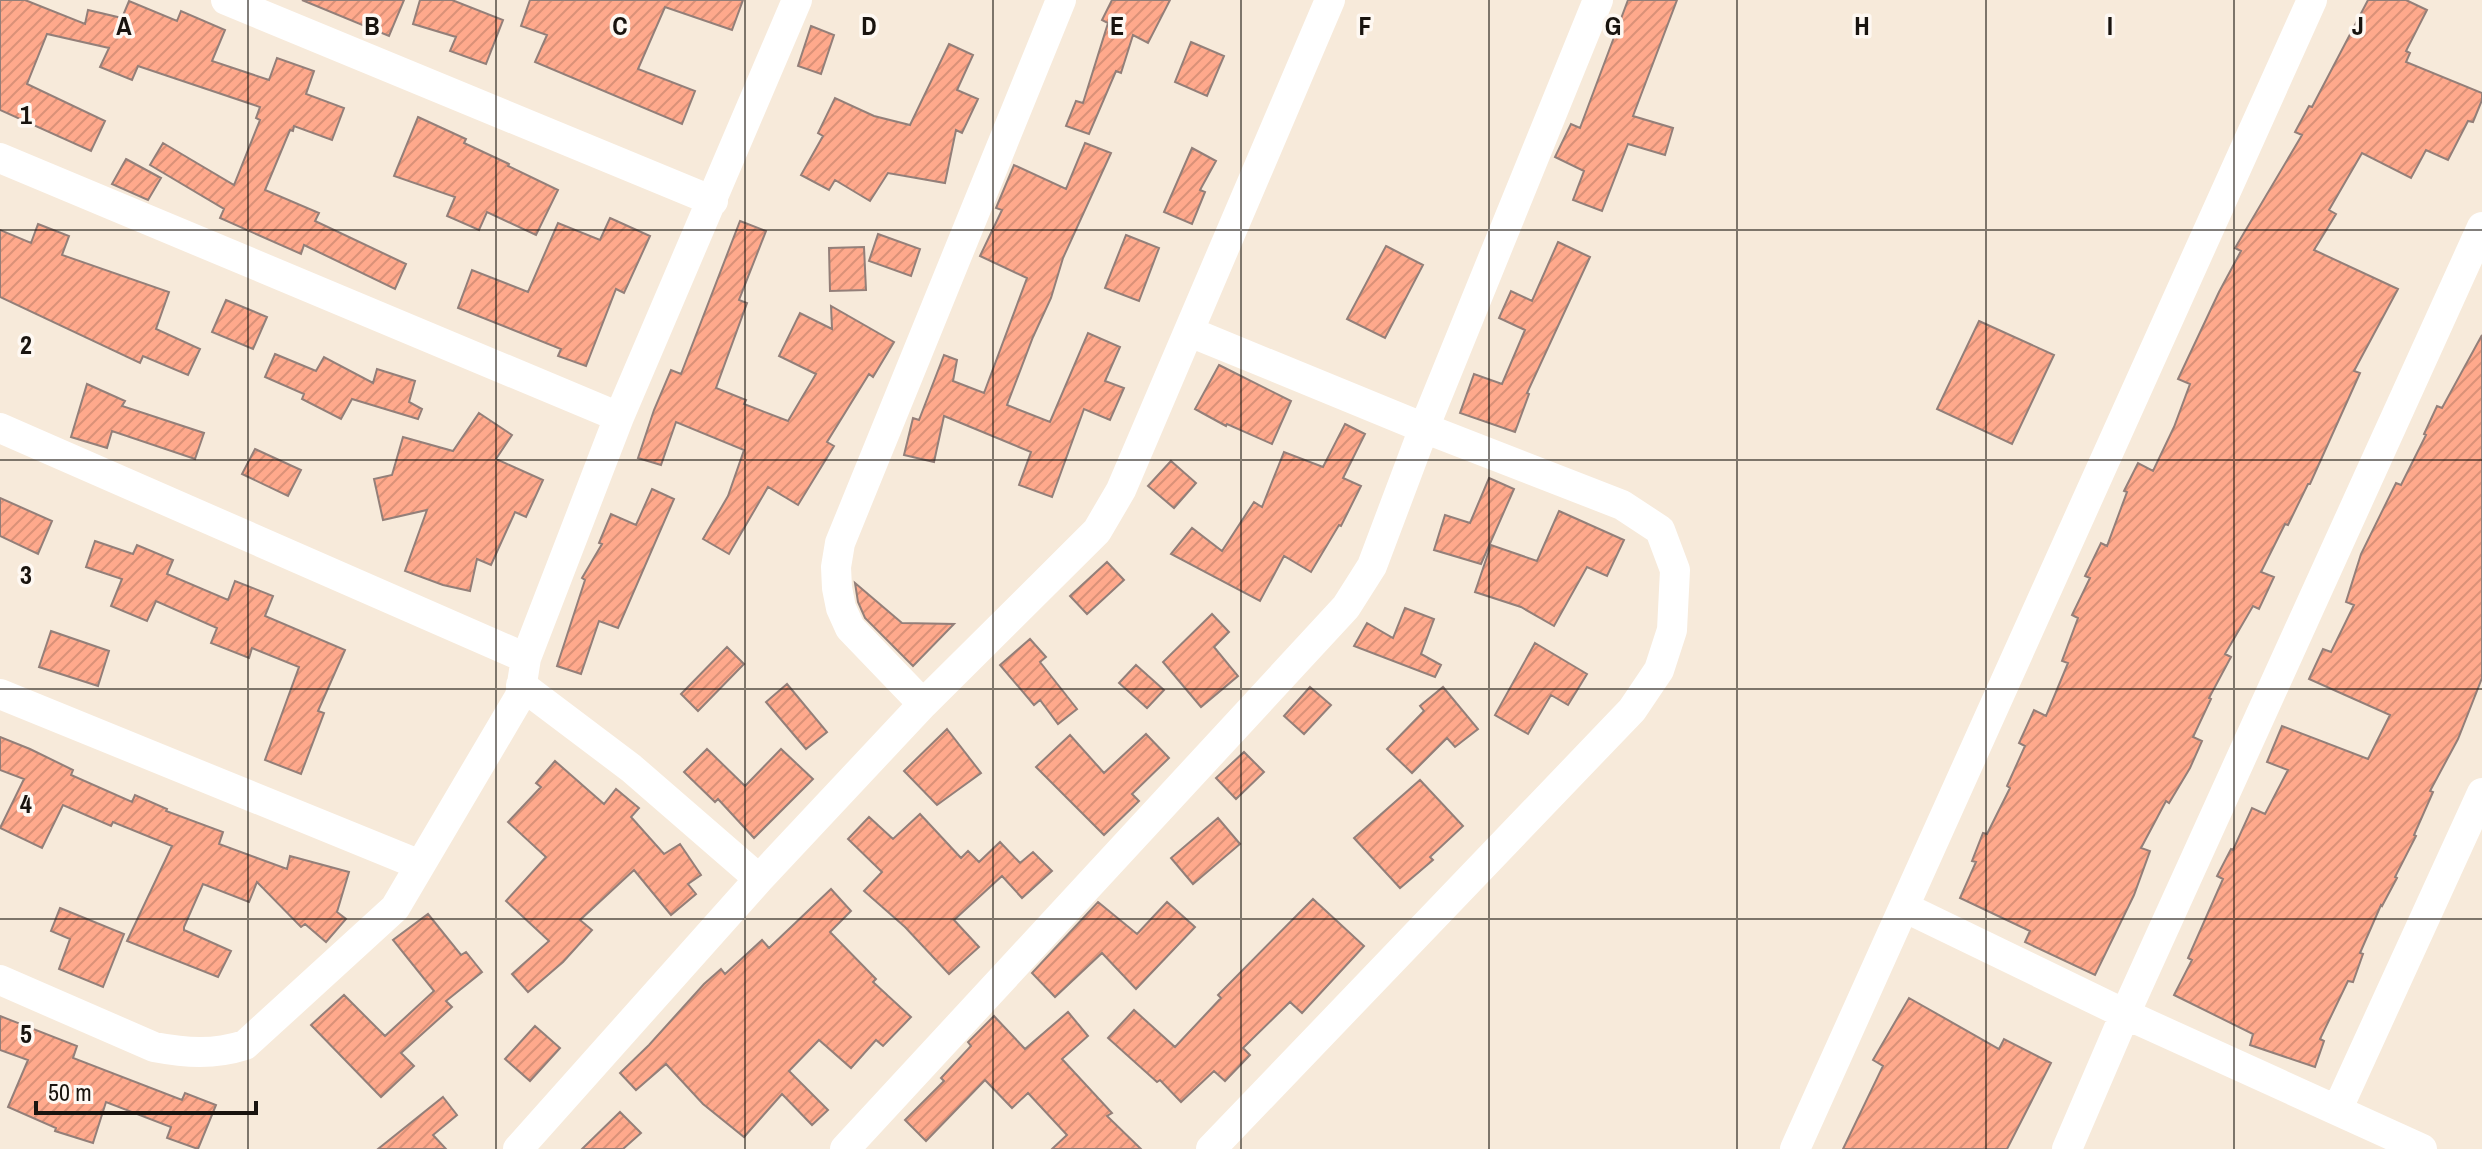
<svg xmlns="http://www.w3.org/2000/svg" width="2482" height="1149" viewBox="0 0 2482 1149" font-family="'Archivo Narrow',sans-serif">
  <defs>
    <pattern id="building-hatch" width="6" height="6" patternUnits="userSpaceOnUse" patternTransform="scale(2)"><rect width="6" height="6" fill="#ffa98c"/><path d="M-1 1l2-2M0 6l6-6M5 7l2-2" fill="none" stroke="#da9178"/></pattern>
  </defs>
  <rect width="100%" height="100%" fill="#f7eada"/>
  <path fill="url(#building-hatch)" stroke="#937f79" stroke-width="2" d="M0,0H25L85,24L88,10L122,18L129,1L177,21L181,11L225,30L212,61L269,80L277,58L314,71L306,94L344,108L332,140L294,126L293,131L290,130L265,190L319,213L315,221L406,264L395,289L304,245L301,254L220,218L224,209L150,165L163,143L234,185L260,120L256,118L260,107L138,66L132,80L100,67L109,48L47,34L27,84L105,121L91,151L0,110Z
    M302,0H404L389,36Z
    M420,0H452L503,20L486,64L450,51L456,37L413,24Z
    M530,0H743L732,30L665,7L638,69L695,91L682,124L535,62L547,35L521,26Z
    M1112,0H1170L1148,43L1133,35L1121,73L1116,71L1089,134L1066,126L1076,101L1083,103L1108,23L1102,20Z
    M1628,0H1677L1633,116L1673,128L1665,155L1628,144L1602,211L1573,200L1584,171L1555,157L1571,124L1580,128Z
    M2368,0H2406L2427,10L2406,51L2410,53L2406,62L2482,93V100L2473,122L2468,121L2448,160L2426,150L2411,178L2362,153L2329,210L2336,214L2314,250L2398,289L2354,371L2360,373L2310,484H2308L2288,525L2285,524L2261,572L2274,577L2259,609L2253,606L2225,654L2231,657L2209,698L2211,699L2193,737L2202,741L2190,768L2169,803L2166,801L2141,848L2150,851L2134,895L2095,975L2025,942L2030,931L1960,898L1976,862L1972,861L1983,833L1987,834L2010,788L2007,786L2025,746L2019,743L2034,710L2046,716L2068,663L2062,661L2078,618L2072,615L2090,578L2085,576L2101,543L2107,546L2127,492L2124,491L2138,463L2153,471L2174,427L2190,384L2178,379L2219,292L2241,251L2235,248L2302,135L2295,132L2309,106L2312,107Z
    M811,26L834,35L821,74L798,66Z
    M1191,42L1224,56L1207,96L1175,82Z
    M949,44L973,55L957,90L978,99L962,133L956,130L945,183L888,173L870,201L835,180L829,190L801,175L823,136L818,133L835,98L874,116L910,125Z
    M418,117L466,139L464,143L509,164L508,166L558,190L536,235L487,212L479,230L447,216L455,197L394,176Z
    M1085,143L1111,153L1063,258L1051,298L1033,337L1007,405L1050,422L1088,333L1120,347L1105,381L1124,388L1110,420L1084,409L1052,497L1019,485L1031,452L944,416L934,462L904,455L913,418L919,420L944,355L957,360L953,381L984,393L1027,278L980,256L1002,210L996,208L1014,165L1066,189Z
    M1192,148L1216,161L1200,190L1205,192L1192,224L1164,212Z
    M126,159L161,178L148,200L112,184Z
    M610,218L650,236L624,293L616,289L586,366L558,356L561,349L458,308L472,270L528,292L558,223L600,240Z
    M740,221L766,231L739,300L747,303L716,388L746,400L744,404L788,421L816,374L779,356L800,313L832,329L831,306L894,342L873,377L869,374L827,442L834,446L798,505L768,487L729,554L703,539L728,496L744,450L676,422L661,465L638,458L654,410L671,370L681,374Z
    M38,224L69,236L62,255L169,292L156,329L200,349L188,375L143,356L140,363L0,297V230L31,243Z
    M878,234L920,249L911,276L869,261Z
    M1126,235L1159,248L1139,301L1105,288Z
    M1558,242L1590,257L1527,393L1529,394L1515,432L1460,413L1474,374L1502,384L1525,330L1499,318L1511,291L1532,301Z
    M1386,246L1423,265L1385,338L1347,319Z
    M864,247L866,290L830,291L829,248Z
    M226,300L267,317L253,349L212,332Z
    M1979,321L2054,355L2012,444L1937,409Z
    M2482,335V678L2458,739L2430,791L2433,792L2414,835L2416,836L2395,877L2397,878L2382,906L2381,905L2360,953L2363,954L2353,982L2348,981L2320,1039L2324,1041L2315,1067L2250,1045L2253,1034L2174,995L2192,960L2188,958L2223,879L2217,876L2231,849L2233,850L2252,808L2265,814L2288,770L2267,762L2282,726L2368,759L2390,715L2309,679L2323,649L2331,652L2354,605L2346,602L2361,554L2396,483L2401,485L2426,435L2424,434L2437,406L2442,408Z
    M275,354L316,371L324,357L373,383L377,369L415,381L409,402L422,409L418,419L352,399L341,419L302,399L304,394L265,377Z
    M1219,365L1291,401L1272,444L1227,424L1226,426L1195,409Z
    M87,384L125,401L122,406L204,433L195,459L112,431L107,448L71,437Z
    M479,413L512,435L496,459L543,480L526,517L515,512L491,565L477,559L470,591L443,585L405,571L427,510L383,520L374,479L392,475L403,437L453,451Z
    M1345,424L1365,434L1343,478L1361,486L1341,526L1339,525L1311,572L1284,556L1260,601L1171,554L1192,528L1222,551L1254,502L1262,507L1284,452L1323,467Z
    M255,449L301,470L288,496L242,474Z
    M1171,461L1196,483L1174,508L1148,486Z
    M1489,478L1514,489L1481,564L1434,550L1445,515L1470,523Z
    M652,489L674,499L618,628L599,621L581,674L557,666L585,580L582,578L602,544L599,543L611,514L636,525Z
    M0,498L52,521L38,554L0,536Z
    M1559,511L1624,540L1607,576L1587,567L1554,626L1521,607L1475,592L1491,545L1537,561Z
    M95,541L133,554L137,545L173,560L167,574L228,600L235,581L273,596L265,616L345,650L318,711L324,713L301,774L265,760L299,667L252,648L249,658L211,643L217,628L156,601L147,621L111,606L122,579L86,567Z
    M1107,562L1124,580L1087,614L1070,596Z
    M855,583L902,623L954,624L913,666L865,618L858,602Z
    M1405,608L1434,619L1421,654L1441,665L1435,677L1354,646L1367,623L1393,638Z
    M1212,614L1229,632L1214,647L1238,676L1201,707L1163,662Z
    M51,631L109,651L98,686L39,667Z
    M1030,639L1046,657L1040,662L1077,709L1058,724L1040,700L1034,705L1000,665Z
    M1535,643L1587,674L1568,705L1551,695L1528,734L1495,715Z
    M727,647L744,664L698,711L681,694Z
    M1136,665L1164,690L1147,708L1119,683Z
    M787,684L827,732L806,749L766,702Z
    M1310,687L1331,705L1304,734L1284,716Z
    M1443,687L1478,729L1455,747L1447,738L1412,773L1387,749L1424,711L1420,706Z
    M947,729L981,773L937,805L904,771Z
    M1146,734L1169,758L1132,794L1139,801L1104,835L1036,767L1070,735L1104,773Z
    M0,737L30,749L73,770L71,775L132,802L135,795L167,809L166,811L223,832L219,844L287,869L290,856L349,872L337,912L346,919L326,942L305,924L301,927L257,882L249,902L203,884L184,927V930L231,951L218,977L127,941L172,846L113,822L111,826L63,805L42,848L0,828L24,779L0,770Z
    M707,749L745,786L781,749L813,779L754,838L718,799L715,802L684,772Z
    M1244,752L1264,772L1236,799L1216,778Z
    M555,761L604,804L616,789L639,808L631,817L664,854L680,844L701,875L688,884L696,894L671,915L634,870L580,920L592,930L563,962L528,992L512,974L549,941L506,901L546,857L508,822L541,787L536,783Z
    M1420,780L1463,826L1430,857L1433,860L1400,888L1354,838Z
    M920,814L961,858L968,851L979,862L1000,842L1020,863L1033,852L1052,871L1022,898L1002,876L954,920L979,947L949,974L905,927L864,891L882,872L848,839L869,817L893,839Z
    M1218,818L1240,844L1193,884L1171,858Z
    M831,889L851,911L830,932L876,979L873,982L911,1017L883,1046L876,1040L851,1068L819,1040L789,1071L828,1110L812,1125L782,1094L744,1137L703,1104L666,1064L636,1090L620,1073L649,1045L704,984L721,969L725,974L762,940L769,948Z
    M1313,899L1364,946L1302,1013L1290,1002L1243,1048L1250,1055L1225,1081L1214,1071L1181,1102L1160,1080L1157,1082L1108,1038L1134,1010L1175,1047L1221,998L1218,995Z
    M1098,902L1137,934L1167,902L1195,927L1136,989L1102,953L1055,997L1032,973Z
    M60,908L124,934L103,987L59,969L70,939L51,931Z
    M428,914L461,955L466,952L482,972L446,1001L452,1007L401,1053L414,1066L381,1097L311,1025L344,995L385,1036L434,991L393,940Z
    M1909,998L1999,1049L2004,1039L2051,1063L2007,1149H1843L1883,1066L1873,1060Z
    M1068,1012L1088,1036L1062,1059L1112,1113L1107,1116L1141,1149H1052L1067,1135L1028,1093L1012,1108L985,1080L926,1141L905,1120L944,1081L941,1078L971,1046L968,1042L994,1016L1025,1049Z
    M0,1016L77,1046L73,1058L182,1100L185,1093L216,1105L198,1149L167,1138L171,1127L106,1102L93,1143L55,1131L56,1128L8,1107L28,1060L0,1050Z
    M535,1026L560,1048L530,1081L505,1059Z
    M443,1097L457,1115L433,1135L446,1149H378Z
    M620,1112L641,1133L623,1149H582Z"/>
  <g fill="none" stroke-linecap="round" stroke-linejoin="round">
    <path stroke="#fff" stroke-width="30" d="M226,0L713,201
      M0,158L619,417
      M1190,332L1424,428L1622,505L1660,530L1675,570L1672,630L1659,670L1632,710L1211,1149
      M0,428L526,658
      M521,685L631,768L759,879
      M0,694L420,865
      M923,704L850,628L841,608L837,588L836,567L840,543L1061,0
      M1904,907L2125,1014L2422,1149
      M0,980L154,1047C186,1053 214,1055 245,1045L395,908L520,696L526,658L619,417L797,0
      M2338,1108L2482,793
      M518,1149L759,879L923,704L1097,531L1121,490L1330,0
      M845,1149L1346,607L1372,566L1424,428L1598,0
      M1795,1149L2312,0
      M2067,1149L2125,1014L2482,227"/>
  </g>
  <path fill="none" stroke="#19140f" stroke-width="2" stroke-opacity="0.55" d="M248,0V1149M496,0V1149M745,0V1149M993,0V1149M1241,0V1149M1489,0V1149M1737,0V1149M1986,0V1149M2234,0V1149M0,230H2482M0,460H2482M0,689H2482M0,919H2482"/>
  <g font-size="26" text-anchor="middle" font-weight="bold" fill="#19140f" stroke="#fef8f2" stroke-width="7" stroke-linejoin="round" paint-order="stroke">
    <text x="124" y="35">A</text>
    <text x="372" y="35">B</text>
    <text x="620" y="35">C</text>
    <text x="869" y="35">D</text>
    <text x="1117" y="35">E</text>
    <text x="1365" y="35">F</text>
    <text x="1613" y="35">G</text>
    <text x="1862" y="35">H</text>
    <text x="2110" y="35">I</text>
    <text x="2358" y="35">J</text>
    <text x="26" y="124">1</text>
    <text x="26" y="354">2</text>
    <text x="26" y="584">3</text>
    <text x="26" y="813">4</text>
    <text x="26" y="1043">5</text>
  </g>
  <path d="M36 1101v12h220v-12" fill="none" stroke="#19140f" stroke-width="4"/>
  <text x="48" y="1101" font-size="24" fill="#19140f" stroke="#fef8f2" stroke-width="6" paint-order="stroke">50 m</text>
</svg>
